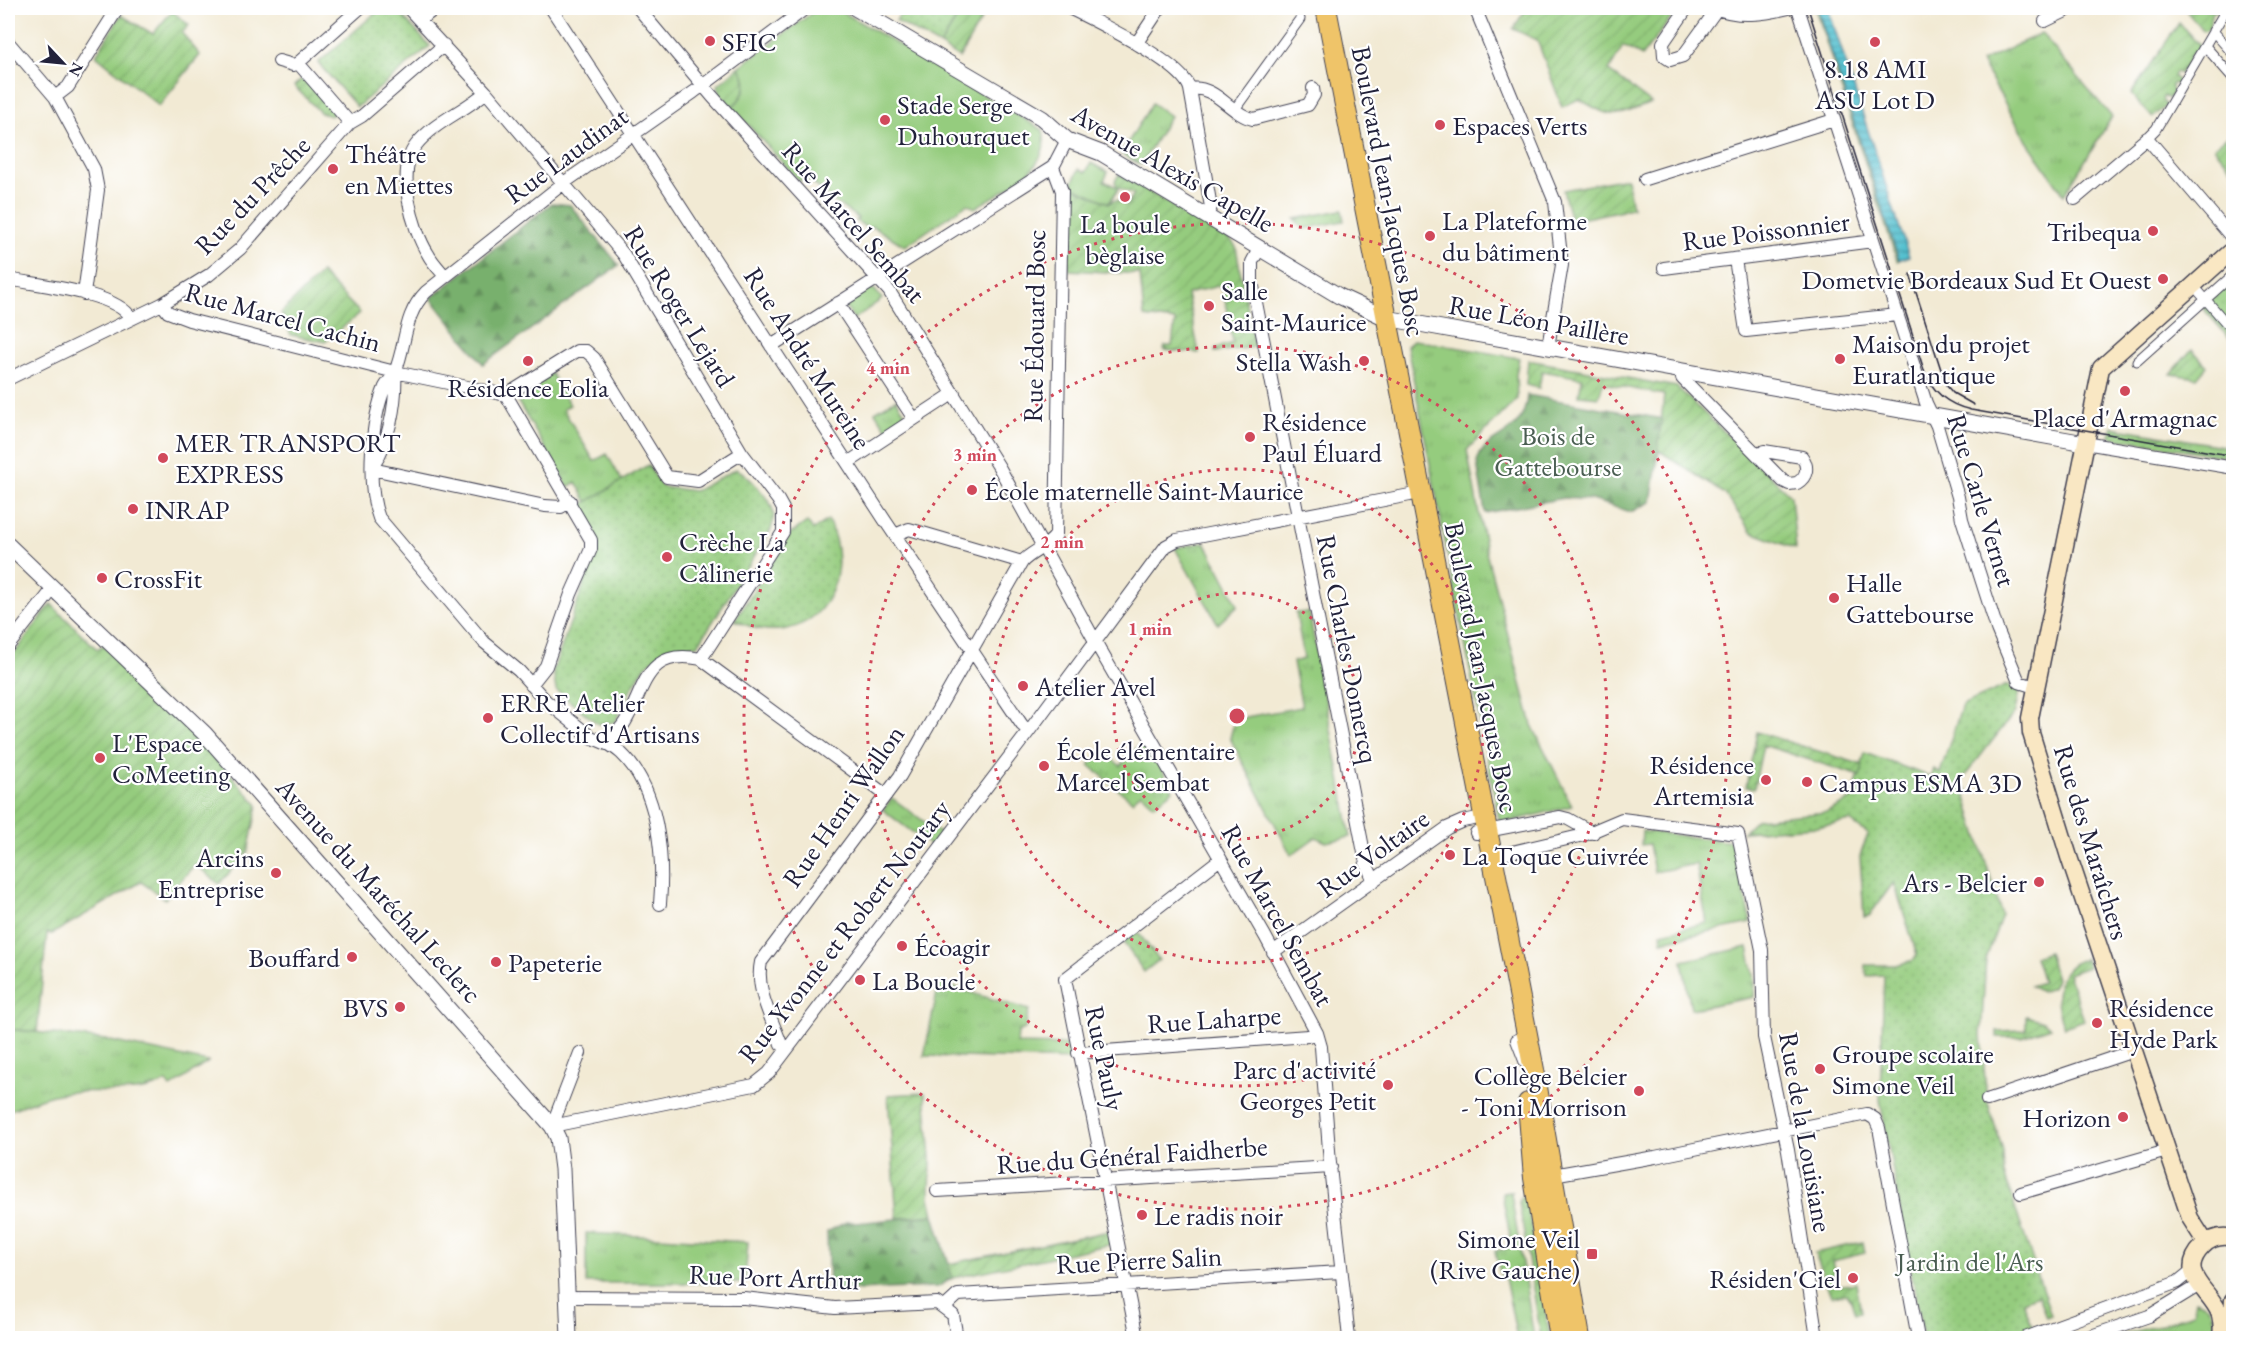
<svg xmlns="http://www.w3.org/2000/svg" width="2241" height="1346" viewBox="0 0 2241 1346" font-family="'EB Garamond',serif">
  <defs>
    <pattern id="grass-tufts" width="24" height="20" patternUnits="userSpaceOnUse" patternTransform="scale(1.5)"><rect width="24" height="20" fill="#95cc7e"/><path d="M3 7l-1-3M5 7V3M7 7l1-3M15 17l-1-3M17 17v-4M19 17l1-3" fill="none" stroke="#80af6e"/></pattern>
    <pattern id="forest-firs" width="22" height="20" patternUnits="userSpaceOnUse" patternTransform="scale(1.5)"><rect width="22" height="20" fill="#78b06d"/><path d="M5 1l3.5 6h-7zM16 11l3.5 6h-7z" fill="#628f5b"/></pattern>
    <pattern id="park-dots" width="8" height="8" patternUnits="userSpaceOnUse" patternTransform="scale(1.5)"><rect width="8" height="8" fill="#95cc7e"/><path d="M2 2h.1M6 6h.1" fill="none" stroke="#80af6e" stroke-width="1.8" stroke-linecap="round"/></pattern>
    <pattern id="garden-furrows" width="10" height="10" patternUnits="userSpaceOnUse" patternTransform="scale(1.5)"><rect width="10" height="10" fill="#95cc7e"/><path d="M-1 1l2-2M0 10L10 0M9 11l2-2" fill="none" stroke="#80af6e"/></pattern>
    <pattern id="water-rules" width="6" height="5" patternUnits="userSpaceOnUse" patternTransform="scale(1.5)"><rect width="6" height="5" fill="#55c1d0"/><path d="M0 2.5h6" fill="none" stroke="#469caa"/></pattern>
  </defs>
  <rect width="100%" height="100%" fill="#fff"/>
  <filter id="ink" filterUnits="userSpaceOnUse"><feTurbulence type="fractalNoise" baseFrequency=".0167" numOctaves="2"/><feDisplacementMap in="SourceGraphic" scale="12" xChannelSelector="R" yChannelSelector="G"/><feConvolveMatrix kernelMatrix="1 2 1 2 8 2 1 2 1" color-interpolation-filters="sRGB"/></filter>
  <filter id="wash" filterUnits="userSpaceOnUse"><feTurbulence type="fractalNoise" baseFrequency=".008" numOctaves="4" result="noise"/><feDisplacementMap in="SourceGraphic" scale="24" xChannelSelector="R" yChannelSelector="G"/><feGaussianBlur stdDeviation="1.35" result="paint"/><feColorMatrix in="noise" values="0 0 0 0 0 0 0 0 0 0 0 0 0 0 0 0 0 1.4 0 .05"/><feComposite in="paint" operator="in"/></filter>
  <g filter="url(#wash)">
    <rect width="100%" height="100%" fill="#f2ead4"/>
    <path fill="url(#grass-tufts)" stroke="#5c775c" stroke-width="1.5" d="M1815,8H1818L1899,260L1897,261Z
      M2041,33L2112,117L2064,195L2027,141L1981,62Z
      M1152,103L1170,116L1141,165L1121,154Z
      M1342,210L1344,221L1303,229L1295,219Z
      M869,288L875,290L882,299L854,319L846,308L847,303Z
      M1414,340L1519,358L1516,375L1517,399L1467,450L1487,556L1532,725L1572,806L1500,824L1407,346Z
      M551,373L570,405L563,409L594,461L607,454L622,481L587,502L576,482L568,487L518,402L526,397L522,390Z
      M896,399L908,418L888,431L875,412Z
      M2112,427L2233,448V458L2110,437Z
      M1205,542L1238,605L1218,624L1175,548Z
      M1309,612L1351,837L1326,842L1316,837L1291,855L1230,738L1235,719L1302,707L1293,662L1304,659L1296,613Z
      M1146,741L1173,790L1154,805L1141,793L1132,801L1089,765L1102,751L1121,766L1129,754Z
      M892,798L941,834L931,846L883,810Z
      M1642,831L1733,842L1751,923L1662,941L1661,933L1707,923L1696,864L1654,872L1649,844L1641,845Z
      M1748,947L1755,980L1754,997L1691,1009L1682,961Z
      M939,983L1029,1010L1025,1029L1018,1032L1017,1044L1072,1045L1075,1060L924,1056Z
      M8,1029L106,1040L208,1062L170,1088L166,1082C137,1098 101,1089 70,1092C48,1094 27,1104 8,1111Z
      M1512,1192L1511,1193L1534,1338H1517L1505,1278L1501,1276L1495,1251L1512,1247L1502,1193Z
      M1526,1196L1550,1338H1541L1519,1203L1520,1197Z
      M586,1233L748,1242L745,1283H586Z
      M2196,1300C2216,1307 2215,1319 2216,1338H2112L2173,1321L2193,1312Z"/>
    <path fill="url(#forest-firs)" stroke="#4d6954" stroke-width="1.5" d="M552,203L570,205L619,265L483,364L431,298Z
      M1527,395L1664,419L1651,502L1631,512L1592,500L1564,498L1485,513L1477,462C1486,430 1524,441 1527,395Z
      M934,1215L953,1278L938,1287L829,1291L827,1232L848,1221L856,1223Z"/>
    <path fill="url(#park-dots)" stroke="#5c775c" stroke-width="1.5" d="M381,8H395L430,46L357,107L318,63Z
      M903,8H963L940,46L896,21Z
      M2233,280V342L2201,306Z
      M648,465L662,487L695,491L736,469C747,473 771,500 773,511C775,518 773,523 771,530L698,645L665,649L645,667L630,691L615,722L598,724L556,690L553,671L597,547L595,533L580,506Z
      M828,520C861,588 806,657 735,620L790,534L807,522L813,530Z
      M2007,685L2019,690L2015,712L1957,786L1967,790L1965,794L2002,915L1986,959L1981,1035L1987,1100L2003,1151L2004,1174L2051,1315L2046,1317L2038,1295L2023,1301L2033,1328L2007,1338H1928L1923,1336L1880,1100L1884,975L1867,976L1865,965H1895L1914,960L1917,955L1894,882L1869,916L1864,917L1860,856L1868,834L1850,821L1817,827L1743,832L1757,819L1827,812L1852,799L1865,753L1931,777L1934,769L1940,773L1962,705Z
      M1137,931L1159,960L1144,972L1123,942Z"/>
    <path fill="url(#garden-furrows)" stroke="#5c775c" stroke-width="1.5" d="M963,8H988L959,58L940,46Z
      M1527,8H1679L1642,56L1623,46L1609,71L1651,103C1613,118 1615,120 1579,99L1562,107L1537,40L1513,29Z
      M2189,8H2218L2216,12L2213,11L2209,29L2203,31L2187,12Z
      M172,11L189,25L182,33L200,55L159,106L96,55L121,15L153,34Z
      M2179,23L2199,45L2196,54L2193,52L2188,58L2191,60L2185,70L2183,69L2180,74L2176,71L2173,76L2179,81L2178,85L2173,83L2171,86L2172,94L2168,99L2164,96L2162,99L2166,106L2152,117L2131,94Z
      M739,67C751,82 746,95 732,107L720,94L718,85Z
      M304,77L335,112L331,116L321,113L294,86Z
      M2232,132L2234,134L2233,170L2214,147Z
      M1119,174L1231,240L1236,247L1254,347L1215,352L1216,348L1233,343L1223,289L1218,286L1187,294L1199,353L1164,350L1165,346H1172L1175,321L1144,317L1140,274L1068,270L1071,186L1109,203L1116,200L1127,205L1134,194L1117,187L1115,181Z
      M1627,178L1632,208L1571,221L1563,190Z
      M321,273L360,313L325,342L291,335L281,313Z
      M2192,349L2207,366L2197,378L2171,374Z
      M1528,360L1677,387L1791,496L1796,549L1751,532L1725,494L1658,450L1664,395L1603,383L1599,397L1579,395L1582,378L1542,371L1539,388L1526,385Z
      M51,604L97,649L103,645L189,728L258,805L248,852L219,884L195,864L165,899L141,882L52,934L47,933L37,1032L8,1029V662Z
      M1757,732L1863,765L1860,776L1763,745L1754,788L1746,787Z
      M2048,952L2056,979L2052,988L2041,992L2031,986L2043,982L2035,957Z
      M2085,958L2088,967L2068,974L2084,1020L2064,1027C2052,1000 2054,969 2085,958Z
      M2026,1016L2043,1021L2051,1027L2022,1037H1997V1031L2026,1030Z
      M925,1093L931,1157L930,1197L934,1215L897,1218L888,1095Z
      M1110,1231L1113,1244L953,1278L948,1264Z
      M1863,1242L1865,1253L1832,1261L1838,1286L1856,1283L1861,1312L1855,1313L1851,1300L1846,1294L1831,1296L1815,1253Z"/>
    <path fill="#95cc7e" stroke="#5c775c" stroke-width="1.5" d="M836,8L1043,130C1053,171 1002,190 975,208L967,204L905,246L872,226L869,229L856,221L858,218C840,207 826,195 813,183C809,179 804,180 799,181L732,107C746,95 751,82 739,67L816,10Z
      M1091,163L1108,172L1104,181L1119,188L1109,203L1071,186L1079,169L1086,172Z"/>
    <path fill="url(#water-rules)" stroke="#3c7286" stroke-width="1.5" d="M1817,8H1828L1909,256L1899,260Z"/>
  </g>
  <g filter="url(#ink)">
    <g fill="none" stroke-linecap="round" stroke-linejoin="round">
      <g stroke="#414052" stroke-width="11">
        <path id="pedestrian" d="M2213,31L2234,55
          M2205,46L2234,79
          M1235,109L1300,19
          M2147,138L2156,129L2227,8
          M2193,285L2234,332
          M2137,361L2234,274"/>
      </g>
      <g stroke="#414052" stroke-width="14">
        <path id="minor" d="M408,8L486,92L624,255L742,453L778,500L783,509V532L701,659
          M551,8L884,519L1022,725L1029,731
          M638,8L712,96L889,291L999,467L1100,650L1265,936L1317,1033L1321,1047L1331,1176L1349,1338
          M1069,8C1095,21 1183,63 1190,89L1211,207L1206,216
          M1475,8L1555,202L1562,265L1548,347
          M1687,8L1663,43L1664,56L1670,60L1683,56L1717,9
          M1715,8C1739,18 1764,14 1789,8
          M1798,8L1926,403L1937,426L1958,497L1962,519L1997,629L2019,682L2035,687
          M421,19L436,8
          M2045,21L2072,8
          M8,42L55,97L94,169L98,190L84,294
          M1136,44L1160,8
          M279,61L293,65L298,63L360,8
          M298,63L350,123
          M1190,89C1215,84 1231,115 1253,119L1308,105L1314,95L1313,88
          M55,97L68,87L118,8
          M1645,179L1834,120
          M2075,199L2147,138L2234,240
          M1259,249L1252,262V282L1366,863L1374,881
          M1735,259L1746,331L1897,315
          M1664,268L1873,241
          M445,276C439,269 432,262 428,254C412,229 396,170 416,145C434,122 465,111 486,92
          M8,279C37,285 116,292 131,318
          M838,303L914,419
          M162,304L168,312L189,320L395,372L506,395L577,351H586L594,358L667,477L698,481L742,453
          M771,346L1053,167
          M1683,371L1682,378L1783,481L1789,484L1797,483C1807,477 1809,467 1802,457L1764,451L1760,456
          M8,379L162,304L209,275L240,249L350,123L362,116L444,45
          M506,395L591,540V549L571,594L546,666L531,685
          M2085,443L2234,468
          M849,462L954,393
          M372,468C389,442 397,403 395,372
          M372,469L545,506L561,507L570,501
          M895,535L909,529L1022,562
          M8,646L53,589
          M603,739C608,745 616,748 621,753C659,789 664,856 660,904
          M607,744L591,737L546,701L519,671L484,642L379,518C366,484 371,421 385,387C388,382 393,377 395,372C407,343 403,315 426,292L565,182L694,92L806,8
          M607,744C613,737 620,730 625,722C646,687 646,647 701,659L886,795
          M1476,833L1560,817L1568,819L1593,833
          M1491,857L1584,835L1622,819L1738,834L1762,950L1764,1037L1788,1150L1817,1338
          M1273,952L1447,828L1463,821L1483,817
          M1517,1040L1526,1063
          M787,1048L781,1044C772,1019 755,989 761,962L900,776L1022,562C1032,551 1048,547 1056,535L1062,191L1053,167L1067,140
          M580,1053L552,1126L754,1085L769,1073L1029,731L1166,546L1177,540L1410,495
          M1078,1053L1308,1036L1317,1033
          M1987,1100L2133,1051
          M1547,1176L1655,1157L1867,1114L1875,1119L1879,1128L1918,1338
          M937,1191L1331,1167
          M2021,1193L2167,1151
          M567,1297L744,1298L835,1308L937,1303L953,1315L957,1338
          M945,1307L958,1295L1340,1272
          M1137,1338L1065,979L1219,860
          M2025,1338L2178,1282L2194,1269
          M2085,1338L2149,1316L2198,1286"/>
      </g>
      <g stroke="#414052" stroke-width="17">
        <path id="tertiary" d="M855,8L1042,118L1067,140L1101,153L1339,296L1386,318L2085,443
          M8,545L205,734L552,1126L558,1138L562,1169L569,1338"/>
      </g>
      <g stroke="#414052" stroke-width="19">
        <path id="secondary" d="M2206,1243L2190,1218L2069,857L2031,733L2030,718L2101,368L2234,249
          M2230,1335L2233,1300
          M2221,1338C2222,1331 2222,1323 2220,1315C2213,1291 2174,1275 2203,1246C2212,1237 2222,1235 2234,1238"/>
      </g>
      <g stroke="#414052" stroke-width="22">
        <path id="primary" d="M1326,8L1534,1070L1580,1338
          M1528,1103L1534,1178L1560,1338"/>
      </g>
      <use href="#pedestrian" stroke="#fff" stroke-width="9"/>
      <use href="#minor" stroke="#fff" stroke-width="12"/>
      <use href="#tertiary" stroke="#fff" stroke-width="15"/>
      <use href="#secondary" stroke="#f9e7c3" stroke-width="16"/>
      <use href="#primary" stroke="#efc469" stroke-width="20"/>
      <path stroke="#22223b" stroke-width="1.5" d="M1808,8L1924,370C1932,392 1948,405 1971,410L2234,456
        M1910,274L1946,385L1953,393L1974,405"/>
    </g>
  </g>
  <g fill="none" stroke="#d1495b" stroke-width="3" stroke-dasharray="3 6">
    <circle cx="1237" cy="716" r="123"/>
    <circle cx="1237" cy="716" r="247"/>
    <circle cx="1237" cy="716" r="370"/>
    <circle cx="1237" cy="716" r="493"/>
  </g>
  <g fill="#d1495b" stroke="#fff" stroke-width="2">
    <circle cx="710" cy="41" r="6"/>
    <circle cx="1875" cy="42" r="6"/>
    <circle cx="885" cy="120" r="6"/>
    <circle cx="1440" cy="125" r="6"/>
    <circle cx="333" cy="169" r="6"/>
    <circle cx="1125" cy="197" r="6"/>
    <circle cx="2153" cy="231" r="6"/>
    <circle cx="1430" cy="236" r="6"/>
    <circle cx="2163" cy="279" r="6"/>
    <circle cx="1209" cy="306" r="6"/>
    <circle cx="1840" cy="359" r="6"/>
    <circle cx="528" cy="361" r="6"/>
    <circle cx="1364" cy="361" r="6"/>
    <circle cx="2125" cy="391" r="6"/>
    <circle cx="1250" cy="437" r="6"/>
    <circle cx="163" cy="458" r="6"/>
    <circle cx="972" cy="490" r="6"/>
    <circle cx="133" cy="509" r="6"/>
    <circle cx="667" cy="557" r="6"/>
    <circle cx="102" cy="578" r="6"/>
    <circle cx="1834" cy="598" r="6"/>
    <circle cx="1023" cy="686" r="6"/>
    <circle cx="488" cy="718" r="6"/>
    <circle cx="100" cy="758" r="6"/>
    <circle cx="1044" cy="766" r="6"/>
    <circle cx="1766" cy="780" r="6"/>
    <circle cx="1807" cy="782" r="6"/>
    <circle cx="1450" cy="855" r="6"/>
    <circle cx="276" cy="873" r="6"/>
    <circle cx="2039" cy="882" r="6"/>
    <circle cx="902" cy="946" r="6"/>
    <circle cx="352" cy="957" r="6"/>
    <circle cx="496" cy="962" r="6"/>
    <circle cx="860" cy="980" r="6"/>
    <circle cx="400" cy="1007" r="6"/>
    <circle cx="2097" cy="1023" r="6"/>
    <circle cx="1820" cy="1069" r="6"/>
    <circle cx="1388" cy="1085" r="6"/>
    <circle cx="1639" cy="1091" r="6"/>
    <circle cx="2123" cy="1117" r="6"/>
    <circle cx="1142" cy="1215" r="6"/>
    <rect x="1586" y="1248" width="12" height="12" rx="3"/>
    <circle cx="1853" cy="1278" r="6"/>
  </g>
  <g text-anchor="middle" dominant-baseline="central" stroke-width="4.5" stroke-linejoin="round" paint-order="stroke">
    <g font-size="27" fill="#22223b" stroke="#fff" text-anchor="start">
      <text x="722" y="41">SFIC</text>
      <text x="1875" y="68" text-anchor="middle">8.18 AMI<tspan x="1875" dy="31">ASU Lot D</tspan></text>
      <text x="897" y="104">Stade Serge<tspan x="897" dy="31">Duhourquet</tspan></text>
      <text x="1452" y="125">Espaces Verts</text>
      <text x="345" y="153">Théâtre<tspan x="345" dy="31">en Miettes</tspan></text>
      <text x="1442" y="220">La Plateforme<tspan x="1442" dy="31">du bâtiment</tspan></text>
      <text x="1125" y="223" text-anchor="middle">La boule<tspan x="1125" dy="31">bèglaise</tspan></text>
      <text x="2141" y="231" text-anchor="end">Tribequa</text>
      <text x="2151" y="279" text-anchor="end">Dometvie Bordeaux Sud Et Ouest</text>
      <text x="1221" y="290">Salle<tspan x="1221" dy="31">Saint-Maurice</tspan></text>
      <text x="1852" y="343">Maison du projet<tspan x="1852" dy="31">Euratlantique</tspan></text>
      <text x="1352" y="361" text-anchor="end">Stella Wash</text>
      <text x="528" y="387" text-anchor="middle">Résidence Eolia</text>
      <text x="2125" y="417" text-anchor="middle">Place d'Armagnac</text>
      <text x="1262" y="421">Résidence<tspan x="1262" dy="31">Paul Éluard</tspan></text>
      <text x="175" y="442">MER TRANSPORT<tspan x="175" dy="31">EXPRESS</tspan></text>
      <text x="984" y="490">École maternelle Saint-Maurice</text>
      <text x="145" y="509">INRAP</text>
      <text x="679" y="541">Crèche La<tspan x="679" dy="31">Câlinerie</tspan></text>
      <text x="114" y="578">CrossFit</text>
      <text x="1846" y="582">Halle<tspan x="1846" dy="31">Gattebourse</tspan></text>
      <text x="1035" y="686">Atelier Avel</text>
      <text x="500" y="702">ERRE Atelier<tspan x="500" dy="31">Collectif d'Artisans</tspan></text>
      <text x="112" y="742">L'Espace<tspan x="112" dy="31">CoMeeting</tspan></text>
      <text x="1056" y="750">École élémentaire<tspan x="1056" dy="31">Marcel Sembat</tspan></text>
      <text x="1754" y="764" text-anchor="end">Résidence<tspan x="1754" dy="31">Artemisia</tspan></text>
      <text x="1819" y="782">Campus ESMA 3D</text>
      <text x="1462" y="855">La Toque Cuivrée</text>
      <text x="264" y="857" text-anchor="end">Arcins<tspan x="264" dy="31">Entreprise</tspan></text>
      <text x="2027" y="882" text-anchor="end">Ars - Belcier</text>
      <text x="914" y="946">Écoagir</text>
      <text x="340" y="957" text-anchor="end">Bouffard</text>
      <text x="508" y="962">Papeterie</text>
      <text x="872" y="980">La Boucle</text>
      <text x="388" y="1007" text-anchor="end">BVS</text>
      <text x="2109" y="1007">Résidence<tspan x="2109" dy="31">Hyde Park</tspan></text>
      <text x="1832" y="1053">Groupe scolaire<tspan x="1832" dy="31">Simone Veil</tspan></text>
      <text x="1376" y="1069" text-anchor="end">Parc d'activité<tspan x="1376" dy="31">Georges Petit</tspan></text>
      <text x="1627" y="1075" text-anchor="end">Collège Belcier<tspan x="1627" dy="31">- Toni Morrison</tspan></text>
      <text x="2111" y="1117" text-anchor="end">Horizon</text>
      <text x="1154" y="1215">Le radis noir</text>
      <text x="1580" y="1238" text-anchor="end">Simone Veil<tspan x="1580" dy="31">(Rive Gauche)</tspan></text>
      <text x="1841" y="1278" text-anchor="end">Résiden'Ciel</text>
    </g>
    <g font-size="27" fill="#22223b" stroke="#fff">
      <text transform="translate(566 155) rotate(-36)">Rue Laudinat</text>
      <text transform="translate(1173 168) rotate(30)">Avenue Alexis Capelle</text>
      <text transform="translate(1389 191) rotate(79)">Boulevard Jean-Jacques Bosc</text>
      <text transform="translate(252 195) rotate(-46)">Rue du Prêche</text>
      <text transform="translate(854 222) rotate(49)">Rue Marcel Sembat</text>
      <text transform="translate(1766 231) rotate(-7)">Rue Poissonnier</text>
      <text transform="translate(680 306) rotate(58)">Rue Roger Lejard</text>
      <text transform="translate(283 317) rotate(15)">Rue Marcel Cachin</text>
      <text transform="translate(1539 320) rotate(10)">Rue Léon Paillère</text>
      <text transform="translate(1034 326) rotate(-89)">Rue Édouard Bosc</text>
      <text transform="translate(808 358) rotate(57)">Rue André Mureine</text>
      <text transform="translate(1982 500) rotate(73)">Rue Carle Vernet</text>
      <text transform="translate(1348 649) rotate(79)">Rue Charles Domercq</text>
      <text transform="translate(1482 667) rotate(79)">Boulevard Jean-Jacques Bosc</text>
      <text transform="translate(843 806) rotate(-55)">Rue Henri Wallon</text>
      <text transform="translate(2092 842) rotate(73)">Rue des Maraîchers</text>
      <text transform="translate(1373 853) rotate(-36)">Rue Voltaire</text>
      <text transform="translate(379 890) rotate(48)">Avenue du Maréchal Leclerc</text>
      <text transform="translate(1278 915) rotate(61)">Rue Marcel Sembat</text>
      <text transform="translate(844 931) rotate(-52)">Rue Yvonne et Robert Noutary</text>
      <text transform="translate(1214 1019) rotate(-4)">Rue Laharpe</text>
      <text transform="translate(1105 1058) rotate(78)">Rue Pauly</text>
      <text transform="translate(1806 1132) rotate(80)">Rue de la Louisiane</text>
      <text transform="translate(1132 1155) rotate(-4)">Rue du Général Faidherbe</text>
      <text transform="translate(1139 1260) rotate(-3)">Rue Pierre Salin</text>
      <text transform="translate(775 1277) rotate(2)">Rue Port Arthur</text>
    </g>
    <g font-size="27" fill="#4a5e52" stroke="#fff">
      <text x="1558" y="435">Bois de<tspan x="1558" dy="31">Gattebourse</tspan></text>
      <text x="1970" y="1261">Jardin de l'Ars</text>
    </g>
  </g>
  <circle cx="1237" cy="716" r="9" fill="#d1495b" stroke="#fff" stroke-width="3"/>
  <g font-size="18" text-anchor="middle" font-weight="bold" fill="#d1495b" stroke="#fff" stroke-width="4.5" stroke-linejoin="round" paint-order="stroke">
    <text x="888" y="374">4 min</text>
    <text x="975" y="461">3 min</text>
    <text x="1062" y="548">2 min</text>
    <text x="1150" y="635">1 min</text>
  </g>
  <rect width="2241" height="1346" fill="none" stroke="#fff" stroke-width="30"/>
  <g transform="translate(63 63) rotate(116)" stroke="#ffffff" stroke-width="4.5" paint-order="stroke">
  <path d="M0-4.5L10 22L0 15L-10 22Z" fill="#22223b"/>
  <text y="-9" font-size="16" font-weight="bold" text-anchor="middle" fill="#22223b">N</text>
  </g>
</svg>
